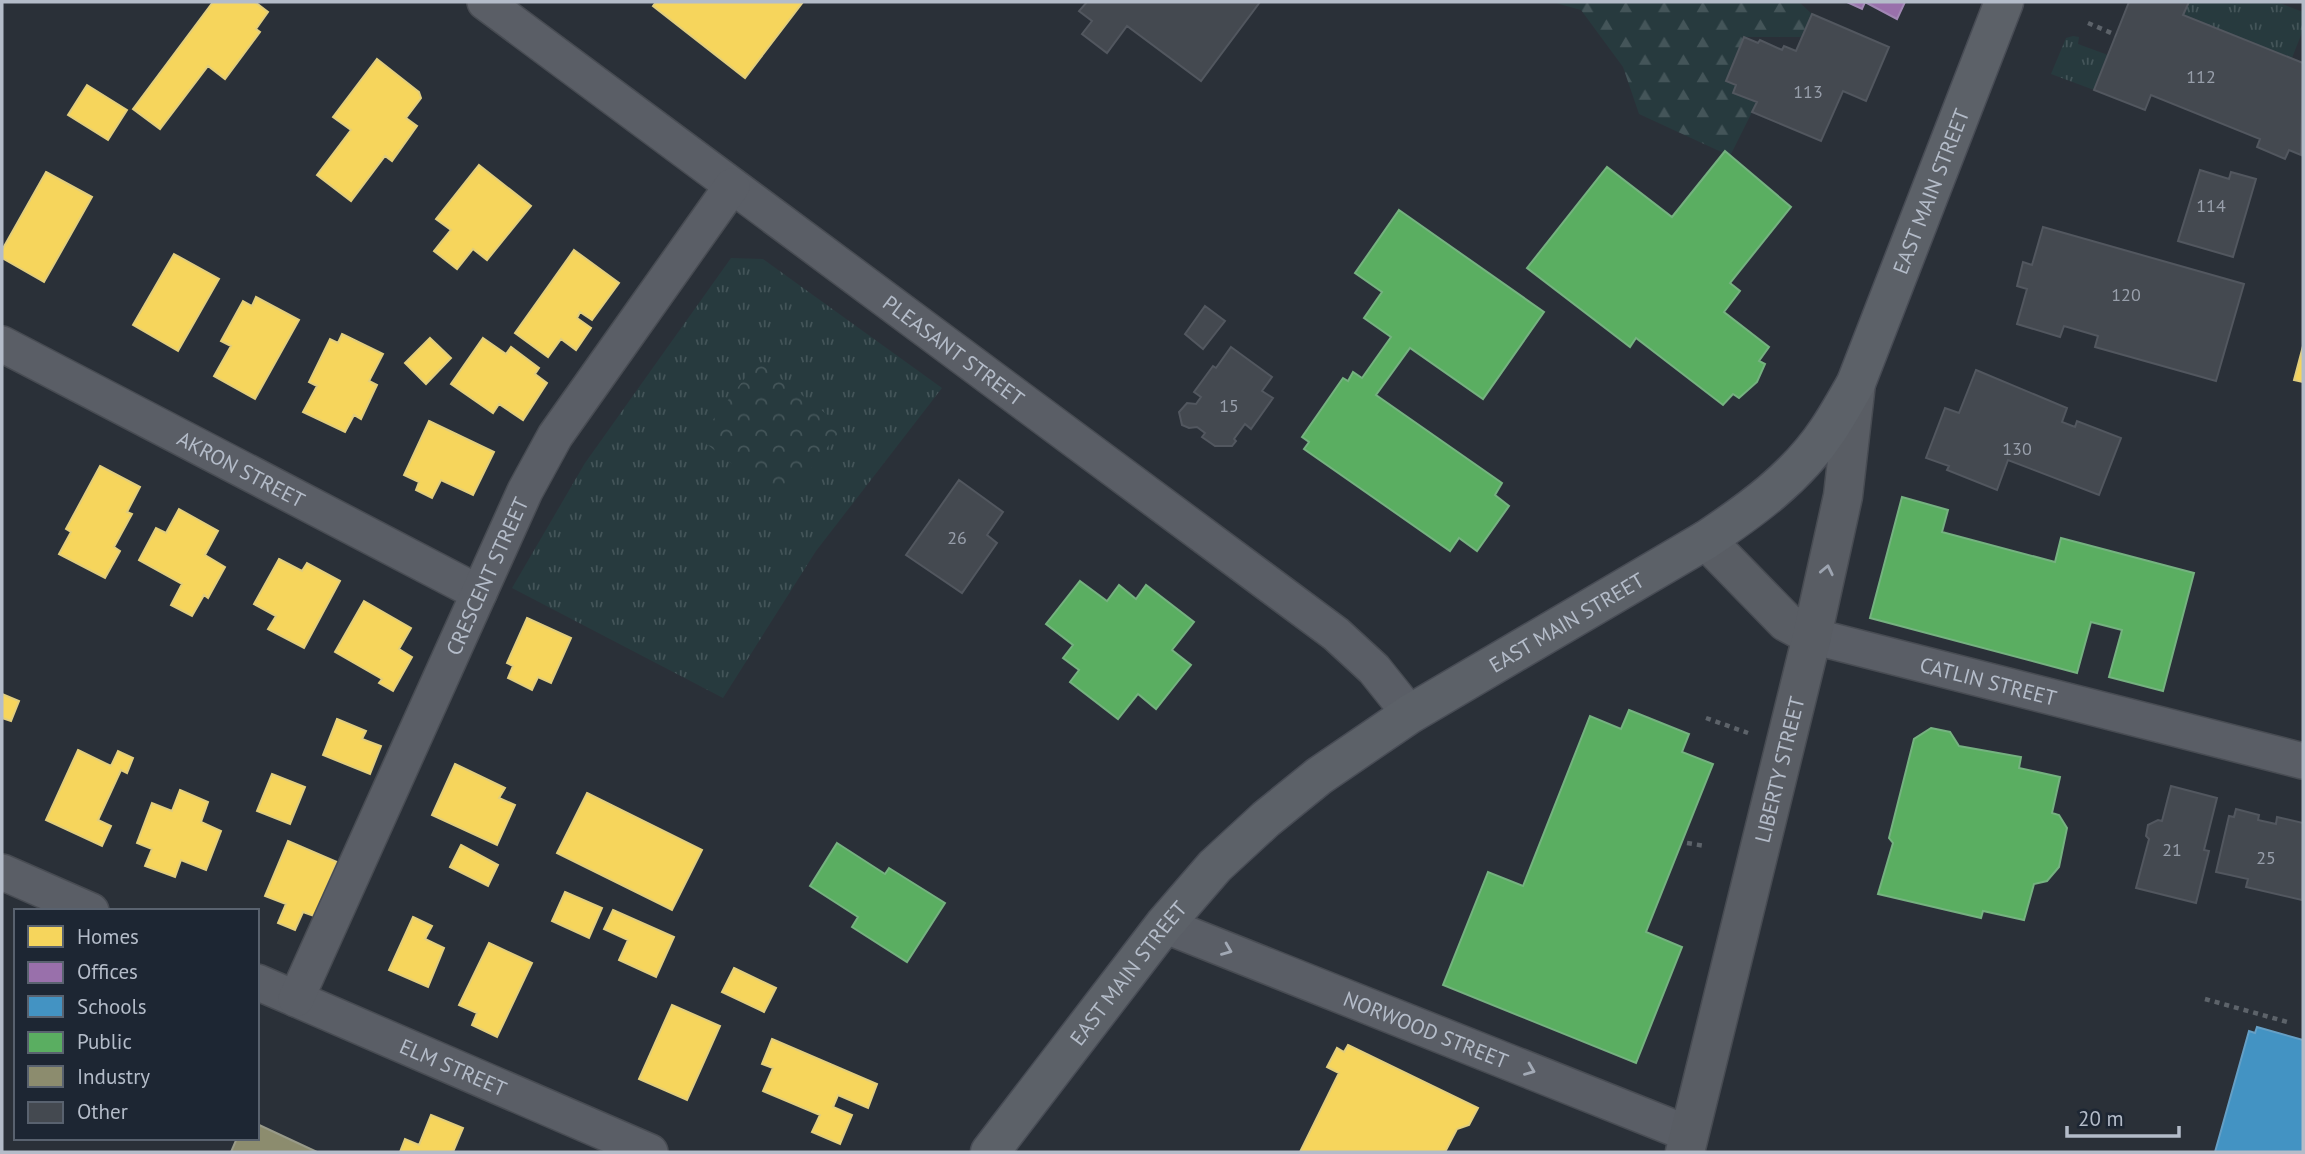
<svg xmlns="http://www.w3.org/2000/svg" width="2305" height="1154" viewBox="0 0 2305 1154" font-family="'PT Sans',sans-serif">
  <defs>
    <pattern id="grass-tufts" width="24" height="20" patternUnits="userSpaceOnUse" patternTransform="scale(1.75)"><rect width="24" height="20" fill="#273a3e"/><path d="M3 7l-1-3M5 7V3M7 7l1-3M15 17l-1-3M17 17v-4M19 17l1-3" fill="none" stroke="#445559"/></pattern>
    <pattern id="forest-firs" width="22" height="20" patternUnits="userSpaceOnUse" patternTransform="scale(1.75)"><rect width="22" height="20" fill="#273a3e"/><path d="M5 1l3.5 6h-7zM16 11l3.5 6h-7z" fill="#445559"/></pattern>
    <pattern id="park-crowns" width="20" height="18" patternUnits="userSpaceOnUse" patternTransform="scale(1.75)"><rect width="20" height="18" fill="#273a3e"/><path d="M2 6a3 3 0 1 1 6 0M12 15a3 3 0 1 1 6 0" fill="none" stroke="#445559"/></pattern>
  </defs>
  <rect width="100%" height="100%" fill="#2a3038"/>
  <path fill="url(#grass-tufts)" d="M2189,2H2277L2303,12V30L2292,58L2183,15Z
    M2073,36L2079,37L2078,44L2108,55L2094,90L2051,74L2066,38Z
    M731,258L763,259L942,388L816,551L723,698L512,588L585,463Z"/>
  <path fill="url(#forest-firs)" d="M1552,2H1799L1812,14L1801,37H1744L1726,81L1736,85L1733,93L1757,102L1730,156L1639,114L1623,67L1581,10Z"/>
  <path fill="url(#park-crowns)" d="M758,361L843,427L783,504L699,438Z"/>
  <path fill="#f6d55c" stroke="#e2ce7d" stroke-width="2" d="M213,2H255L268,12L256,29L260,32L225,79L208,66L160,129L133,109Z
    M656,2H803L745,78L653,6Z
    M377,59L419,92L421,98L406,118L417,126L392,161L385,156L351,201L317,175L351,130L333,117Z
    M87,85L127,110L108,140L68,115Z
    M479,165L531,206L487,260L473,249L457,269L434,251L451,230L436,219Z
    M46,172L92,197L44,282L2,258V250Z
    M574,250L619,283L592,320L580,312L577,318L591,328L576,350L561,339L548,357L515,333Z
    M174,254L219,279L178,351L133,325Z
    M256,297L299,320L255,399L214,376L231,346L221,341L243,301L252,306Z
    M342,334L383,354L369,381L377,385L361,419L354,415L345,432L303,412L317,386L309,382L330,339L338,343Z
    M430,338L451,358L426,384L405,363Z
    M483,338L506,354L511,347L539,368L535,374L547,383L523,420L499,404L493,413L451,384Z
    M2303,346V382L2294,380Z
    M429,421L494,452L473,495L441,480L432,498L416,490L419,482L404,475Z
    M100,466L140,487L127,512L132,514L114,547L120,551L105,578L59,554L71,532L66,529Z
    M179,509L218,531L205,555L225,567L208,598L204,595L192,616L171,605L182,584L139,560L156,528L166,533Z
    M279,559L302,571L307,563L340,581L304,648L268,629L276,616L254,604Z
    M364,601L411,628L399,649L412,657L393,691L379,683L382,679L335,652Z
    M527,618L571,638L551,683L538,677L532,690L508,678L513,666L507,663Z
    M2,694L19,701L11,721L2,718Z
    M337,719L366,731L362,739L381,746L370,774L323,755Z
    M78,750L111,766L118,751L133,758L127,773L121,770L98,820L111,826L102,846L46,820Z
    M455,764L505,788L499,798L515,805L497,845L432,815Z
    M272,774L305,787L290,824L257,811Z
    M180,790L208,802L201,822L221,831L206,870L181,860L175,877L145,866L152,849L137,843L152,803L172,811Z
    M587,793L702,850L672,910L557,853Z
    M288,841L337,862L314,916L303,912L295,930L278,923L286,904L265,896Z
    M461,845L498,865L488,886L450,867Z
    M565,892L602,908L589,938L552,921Z
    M613,910L674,937L656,977L619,960L628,940L604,929Z
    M413,917L432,926L425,939L444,948L428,987L389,970Z
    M489,943L532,963L497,1037L472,1025L477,1013L459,1005Z
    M734,968L776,988L764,1012L722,992Z
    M672,1005L720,1026L687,1100L639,1079Z
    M772,1039L877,1084L868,1108L838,1095L833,1107L852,1115L840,1144L812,1132L820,1115L763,1091L773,1068L762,1064Z
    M1348,1045L1478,1108L1469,1125L1457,1129L1445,1152H1300L1339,1073L1327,1067L1337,1048L1344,1052Z
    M431,1115L463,1128L453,1152H400L405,1139L419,1145Z"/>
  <path fill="#9970ab" stroke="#a187b4" stroke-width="2" d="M1847,2H1905L1897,19L1865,2L1862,9Z"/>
  <path fill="#4393c3" stroke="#659fc5" stroke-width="2" d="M2257,1027L2303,1040V1152H2215L2249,1031L2255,1033Z"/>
  <path fill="#5aae61" stroke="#75b280" stroke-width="2" d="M1725,151L1791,207L1730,283L1740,291L1724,312L1769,347L1759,361L1765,364L1757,382L1739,398L1733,394L1723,405L1636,338L1630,347L1527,268L1607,167L1672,217Z
    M1399,210L1544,312L1483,399L1410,348L1376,395L1502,483L1495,495L1509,506L1477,551L1459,538L1450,551L1304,449L1309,442L1302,437L1343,378L1348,381L1353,372L1362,378L1391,337L1364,318L1382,292L1355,273Z
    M1902,497L1948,510L1942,532L2055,562L2061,538L2194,573L2163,691L2109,677L2122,630L2091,622L2077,673L1870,618Z
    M1080,581L1107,601L1119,585L1136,599L1146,585L1194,622L1172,650L1191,665L1156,709L1138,694L1118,719L1070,682L1079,670L1063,658L1073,645L1046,624Z
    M1629,710L1689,734L1682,752L1713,764L1646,932L1682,947L1636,1063L1443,985L1488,872L1523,886L1590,716L1621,729Z
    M1931,728L1950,732L1959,746L2021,757L2019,768L2060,777L2052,813L2059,815L2067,828L2059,867L2047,881L2034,884L2024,920L1983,911L1981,918L1878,894L1893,843L1889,838L1914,739Z
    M837,843L885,874L889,868L945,903L907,962L852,927L858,917L810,886Z"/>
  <path fill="#8c8c6e" stroke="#989a89" stroke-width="2" d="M257,1124L317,1152H231L237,1138H257Z"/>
  <path fill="#444950" stroke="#52575f" stroke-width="2" d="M1087,2H1260L1201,81L1127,26L1107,53L1082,34L1092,21L1079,11Z
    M2129,2H2189L2183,15L2303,63L2301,155L2289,150L2285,159L2257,147L2260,139L2151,95L2145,110L2094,90Z
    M1812,14L1889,47L1866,101L1843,91L1821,141L1752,112L1757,102L1733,93L1736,85L1726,81L1744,37L1758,43L1760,40L1782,50L1784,46L1796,51Z
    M2200,170L2229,179L2231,172L2256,179L2233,257L2178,241Z
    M2043,227L2244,284L2216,381L2095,347L2098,336L2064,326L2060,337L2017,324L2027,289L2017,286L2023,262L2032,265Z
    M1205,306L1225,321L1203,349L1185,334Z
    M1231,347L1272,377L1262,391L1273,398L1251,429L1245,424L1234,439L1236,441L1232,446H1215L1202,437L1205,433L1197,427L1189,428L1182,425L1179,412L1187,403L1196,404L1201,397L1194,392L1213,366L1216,368Z
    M1976,370L2067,408L2062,422L2075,427L2077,421L2121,438L2099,495L2008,460L1997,490L1947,470L1949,466L1926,458L1945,408L1959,413Z
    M959,480L1003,512L987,535L997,543L962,593L906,555Z
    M2171,786L2217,798L2204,850L2209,851L2196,903L2136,888L2149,839L2146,836L2148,825L2158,820L2162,821Z
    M2236,809L2259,815L2258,820L2276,824L2277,817L2303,823L2302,900L2246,887L2248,879L2216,872L2229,816L2234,817Z"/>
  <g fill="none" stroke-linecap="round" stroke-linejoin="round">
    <g stroke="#484c53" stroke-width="38">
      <g id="street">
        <path id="s1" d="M485,2L1336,634L1374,669L1410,714"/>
        <path id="s2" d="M2,344L479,593"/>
        <path id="s3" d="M1812,636L2303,761"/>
        <path d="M2,872L91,911"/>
        <path id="s4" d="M1164,925L1689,1134"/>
        <path id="s5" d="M257,982L650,1152"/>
        <path id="s6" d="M296,999L525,491L555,436L732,186"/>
      </g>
    </g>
    <g stroke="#484c53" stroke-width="41">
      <g id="secondary">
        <path d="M1706,540L1786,622L1812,636"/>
        <path id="s7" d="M1685,1152L1812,636L1843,496L1856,383"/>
      </g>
    </g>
    <g stroke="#484c55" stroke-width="41">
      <g id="primary">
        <path id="s8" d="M990,1152L1164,925L1215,866L1266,819L1319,776L1410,714L1706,540C1751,510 1797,477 1828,430C1838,415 1847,399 1856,383L2004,2"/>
      </g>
    </g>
    <path stroke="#5d636a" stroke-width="4.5" stroke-dasharray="5 5" stroke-linecap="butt" d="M2088,23L2116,35
      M1706,718L1748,733
      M1687,843L1705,846
      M2205,999L2291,1023"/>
    <use href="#street" stroke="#5a5e66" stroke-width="35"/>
    <use href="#secondary" stroke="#595d64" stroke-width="38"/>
    <use href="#primary" stroke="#5c6168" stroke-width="38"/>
  </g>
  <defs><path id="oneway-chevron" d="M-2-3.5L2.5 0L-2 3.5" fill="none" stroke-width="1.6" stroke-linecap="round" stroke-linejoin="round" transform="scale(1.75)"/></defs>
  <use stroke="#9da4b0" href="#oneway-chevron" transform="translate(1827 570) rotate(-78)"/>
  <g stroke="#a2a9b5">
    <use href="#oneway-chevron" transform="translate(1227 950) rotate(22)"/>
    <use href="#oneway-chevron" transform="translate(1530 1070) rotate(22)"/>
  </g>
  <g text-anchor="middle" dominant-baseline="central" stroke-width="7" stroke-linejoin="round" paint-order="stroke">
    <g font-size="18" fill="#989fab">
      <text x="2201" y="76">112</text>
      <text x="1808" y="91">113</text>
      <text x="2211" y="205">114</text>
      <text x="2126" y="294">120</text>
      <text x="1229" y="405">15</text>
      <text x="2017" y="448">130</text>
      <text x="957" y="537">26</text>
      <text x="2172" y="849">21</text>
      <text x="2266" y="857">25</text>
    </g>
    <g font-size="21" fill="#b4bcc9" stroke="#1d2633">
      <text stroke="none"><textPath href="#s8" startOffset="1381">EAST MAIN STREET</textPath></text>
      <text stroke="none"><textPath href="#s1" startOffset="584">PLEASANT STREET</textPath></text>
      <text stroke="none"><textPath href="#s2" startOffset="270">AKRON STREET</textPath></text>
      <text stroke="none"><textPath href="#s6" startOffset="464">CRESCENT STREET</textPath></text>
      <text stroke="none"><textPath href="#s8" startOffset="793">EAST MAIN STREET</textPath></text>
      <text stroke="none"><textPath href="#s3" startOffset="182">CATLIN STREET</textPath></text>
      <text stroke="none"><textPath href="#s7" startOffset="394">LIBERTY STREET</textPath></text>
      <text stroke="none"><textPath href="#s8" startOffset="226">EAST MAIN STREET</textPath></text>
      <text stroke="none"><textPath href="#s4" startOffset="282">NORWOOD STREET</textPath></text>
      <text stroke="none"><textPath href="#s5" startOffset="214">ELM STREET</textPath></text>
    </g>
  </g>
  <rect width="2305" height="1154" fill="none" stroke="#b4bcc9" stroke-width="7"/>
  <rect x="14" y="909" width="245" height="231" fill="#1d2633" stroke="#59626f" stroke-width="2"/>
  <rect x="28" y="926" width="35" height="21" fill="#f6d55c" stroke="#59626f" stroke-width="2"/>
  <text x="77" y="944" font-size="21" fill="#b4bcc9">Homes</text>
  <rect x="28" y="962" width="35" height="21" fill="#9970ab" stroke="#59626f" stroke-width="2"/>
  <text x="77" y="979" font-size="21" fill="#b4bcc9">Offices</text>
  <rect x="28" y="996" width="35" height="21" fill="#4393c3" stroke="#59626f" stroke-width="2"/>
  <text x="77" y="1014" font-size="21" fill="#b4bcc9">Schools</text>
  <rect x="28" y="1032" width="35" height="21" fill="#5aae61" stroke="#59626f" stroke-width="2"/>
  <text x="77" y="1049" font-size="21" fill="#b4bcc9">Public</text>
  <rect x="28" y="1066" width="35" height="21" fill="#8c8c6e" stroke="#59626f" stroke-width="2"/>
  <text x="77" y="1084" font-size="21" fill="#b4bcc9">Industry</text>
  <rect x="28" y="1102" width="35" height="21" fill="#444950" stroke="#59626f" stroke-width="2"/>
  <text x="77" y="1119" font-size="21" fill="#b4bcc9">Other</text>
  <path d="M2067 1126v10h112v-10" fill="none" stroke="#b4bcc9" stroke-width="3.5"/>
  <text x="2078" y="1126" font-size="21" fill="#b4bcc9" stroke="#1d2633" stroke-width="5" paint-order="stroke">20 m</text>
</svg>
